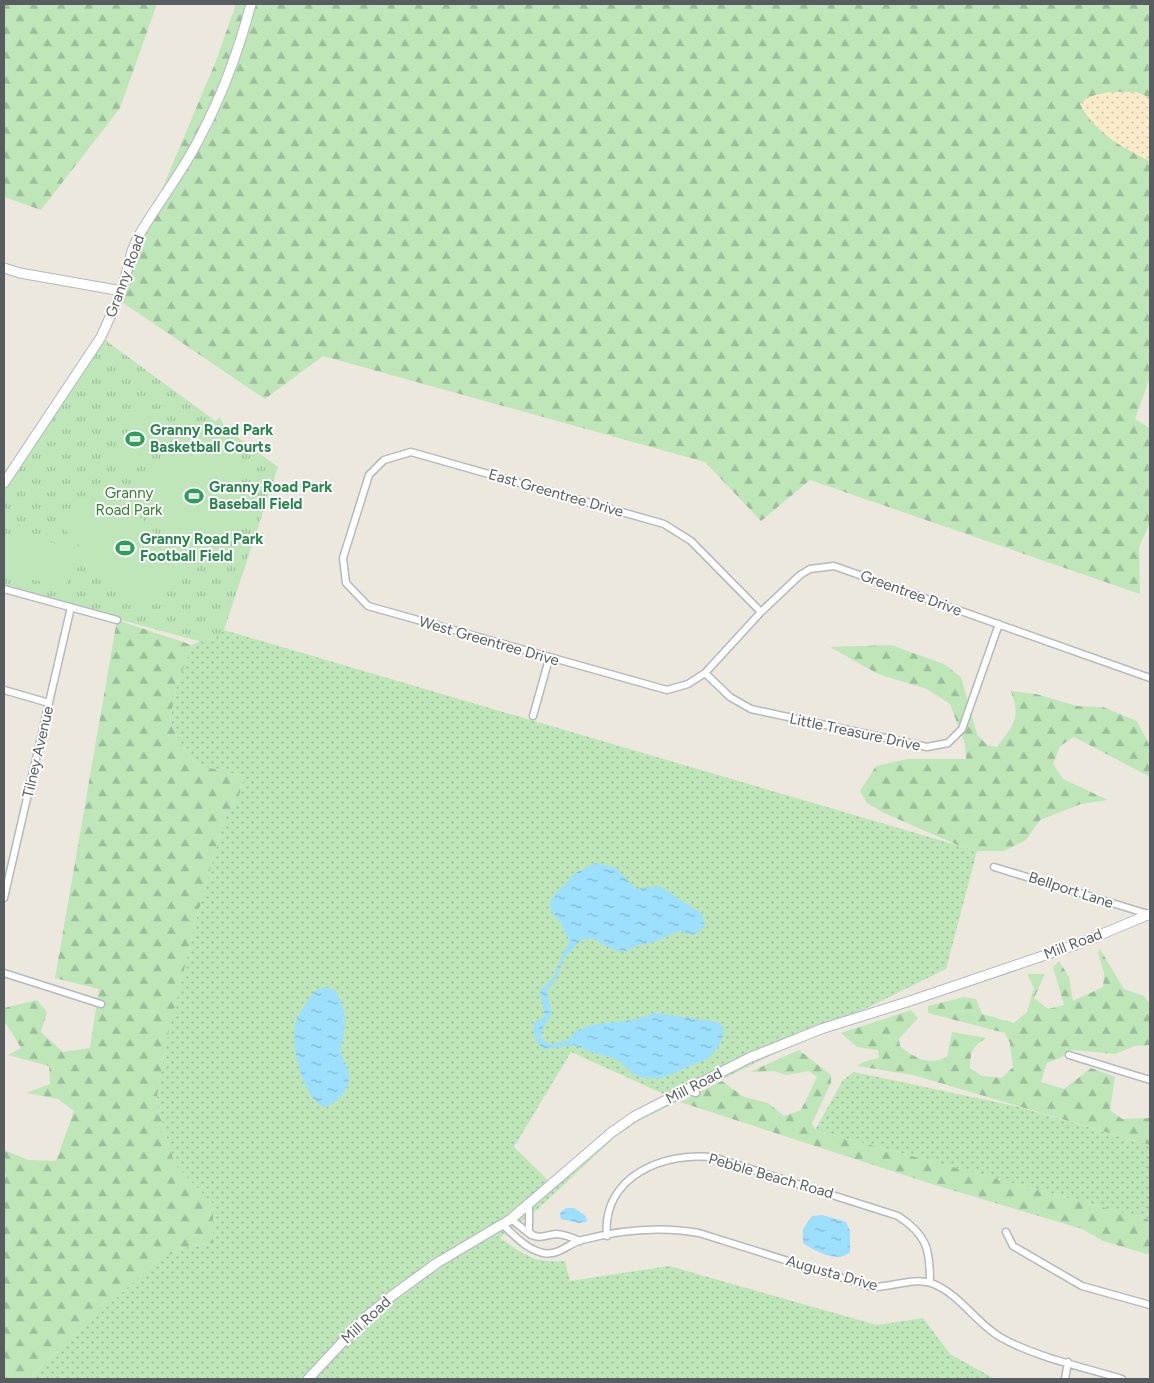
<svg xmlns="http://www.w3.org/2000/svg" width="1154" height="1383" viewBox="0 0 1154 1383" font-family="Figtree,sans-serif">
  <defs>
    <pattern id="grass-dots" width="8" height="8" patternUnits="userSpaceOnUse" patternTransform="scale(1.25)"><rect width="8" height="8" fill="#bee6b9"/><path d="M2 2h.1M6 6h.1" fill="none" stroke="#9dbe9a" stroke-width="1.8" stroke-linecap="round"/></pattern>
    <pattern id="forest-firs" width="22" height="20" patternUnits="userSpaceOnUse" patternTransform="scale(1.25)"><rect width="22" height="20" fill="#bee6b9"/><path d="M5 1l3.5 6h-7zM16 11l3.5 6h-7z" fill="#9dbe9a"/></pattern>
    <pattern id="sand-dots" width="8" height="8" patternUnits="userSpaceOnUse" patternTransform="scale(1.25)"><rect width="8" height="8" fill="#fcebca"/><path d="M2 2h.1M6 6h.1" fill="none" stroke="#cfc2a7" stroke-width="1.8" stroke-linecap="round"/></pattern>
    <pattern id="park-tufts" width="24" height="20" patternUnits="userSpaceOnUse" patternTransform="scale(1.25)"><rect width="24" height="20" fill="#bee6b9"/><path d="M3 7l-1-3M5 7V3M7 7l1-3M15 17l-1-3M17 17v-4M19 17l1-3" fill="none" stroke="#9dbe9a"/></pattern>
    <pattern id="water-ripples" width="26" height="14" patternUnits="userSpaceOnUse" patternTransform="scale(1.25)"><rect width="26" height="14" fill="#9cdfff"/><path d="M2 4q2-2 4 0t4 0M15 11q2-2 4 0t4 0" fill="none" stroke="#82b8d2"/></pattern>
  </defs>
  <rect width="100%" height="100%" fill="#ece8de"/>
  <path fill="url(#grass-dots)" fill-rule="evenodd" d="M224,630L977,851L946,969L640,1120L615,1137L538,1209L500,1238C525,1255 533,1263 565,1261L570,1281L669,1266L877,1325L923,1318L950,1354L995,1379H28L153,1264L182,1248L213,1243V1204L175,1165L156,1102L166,1043L201,901L225,818L239,796L244,776L197,765L180,743L170,720L176,688L192,645ZM571,1052L666,1095L614,1128L550,1182L514,1147Z
    M854,1072L1019,1107L1150,1145V1220L815,1130L843,1080Z"/>
  <path fill="url(#forest-firs)" d="M4,4H157L120,108L41,210L4,197Z
    M236,4H1150V98L1136,92L1108,136L1123,147L1150,161V377L1135,419L1150,428V523L1139,547L1140,594L810,480L761,521L705,462L323,356L265,399L116,298L216,61Z
    M117,620L192,645L176,688L170,720L180,743L197,765L244,776L239,796L225,818L201,901L166,1043L156,1102L175,1165L213,1204V1243L182,1248L153,1264L28,1379H4V1187L6,1174L4,1172V1150L28,1160L56,1161L74,1111L58,1099L26,1093L50,1084L49,1066L8,1055L21,1048L7,1025L4,1024V1008L37,1000L47,1012L41,1032L63,1052L90,1048L99,989L55,978Z
    M891,645L944,664L961,677L977,734L987,745L997,747C1014,724 1021,719 1011,691L1036,694L1077,706L1103,707L1137,721L1150,746V777L1074,737L1060,746L1053,764L1063,779L1108,800L1081,804L1040,820L1026,840L1004,851H977L960,846L884,813L867,803L860,791L876,766L907,759H966L965,744L950,704L927,689L878,674L830,647Z
    M1100,949L1124,989L1144,996L1150,1004V1045L1135,1046L1115,1054L1071,1050L1060,1058L1047,1063L1041,1082L1064,1089L1091,1068L1115,1077L1110,1110L1122,1119L1150,1118V1145L913,1075L857,1066L863,1062L879,1058L878,1050L857,1047L841,1033L911,1010L918,1018L899,1039L900,1046C914,1058 929,1066 947,1057L952,1032L987,1038C973,1045 970,1053 970,1068L982,1076L1002,1078L1013,1067L1010,1043L1005,1033L928,1013V1006L964,997L976,999L982,1014L1014,1023L1027,1012L1034,988L1027,974H1045L1034,998L1048,1009L1064,1005L1053,967L1059,961L1069,977L1073,1001L1103,987L1104,973L1098,953Z
    M799,1050L831,1075V1083L812,1123L815,1130L1150,1220V1255L1103,1241L1082,1229L935,1185L680,1102L722,1081L744,1097L768,1103L784,1116L801,1110L817,1077L809,1071L786,1075L774,1071L750,1072Z"/>
  <path fill="url(#sand-dots)" d="M1136,92L1150,98V161C1124,149 1093,131 1080,104C1093,90 1118,92 1136,92Z"/>
  <path fill="url(#park-tufts)" d="M101,337L278,467L224,630L206,643L4,588V480Z"/>
  <path fill="#bee6b9" d="M135,413L166,419L161,440L152,439L146,465L115,459L118,438H128Z
    M220,417L242,466V506L225,542L197,567L138,485Z
    M109,481L189,572L139,614L60,524Z
    M10,532L78,549L65,588L4,572V552Z"/>
  <path fill="url(#water-ripples)" d="M596,863L616,868L636,889L659,886L702,914L705,927L693,935L679,931L651,943L638,945L626,951H617L591,938L581,940L564,958L556,979L547,991C547,998 551,1005 551,1012C550,1023 541,1024 541,1038L550,1045L568,1040L577,1031L591,1025L633,1020L654,1013L718,1022L723,1027V1036L719,1046L709,1058L662,1078H644L634,1074L616,1059L594,1053L574,1045L544,1049C535,1043 533,1033 534,1023L545,1016L540,991L553,978L563,953L570,942L561,924L551,911L550,905L552,898L575,873Z
    M325,987L336,991C347,1011 347,1028 340,1049C341,1057 346,1063 348,1071C353,1086 338,1104 324,1107C303,1098 291,1047 295,1026C297,1018 301,1011 305,1005C311,996 314,989 325,987Z
    M566,1208H574L586,1216L587,1222L579,1223L561,1219L560,1213Z
    M822,1215L846,1222L850,1231V1252C838,1264 815,1251 803,1243V1229L812,1216Z"/>
  <g fill="none" stroke-linecap="round" stroke-linejoin="round">
    <g stroke="#b5b8bd" stroke-width="9">
      <path id="street" d="M4,589L117,620
        M761,612L691,541L664,524L411,452L384,460L369,475L343,558L346,583L368,606L667,690L688,684L705,673L761,612L800,575L810,569L834,566L1150,678
        M705,673L730,697L751,709L927,747L948,743L962,729L999,624
        M4,690L49,703
        M533,716L549,659
        M994,867L1148,914
        M4,898L71,607
        M4,973L101,1004
        M1069,1055L1150,1080
        M685,1090L696,1093
        M529,1206V1232C537,1241 546,1235 556,1234C564,1234 573,1238 580,1241
        M511,1219L531,1235
        M503,1225C515,1236 526,1249 543,1253C559,1256 567,1244 582,1240C620,1230 660,1226 699,1233L871,1287C889,1288 913,1277 931,1283C959,1293 975,1322 1000,1337C1035,1357 1083,1367 1122,1379
        M1006,1232L1013,1246L1082,1286L1150,1305
        M607,1236C601,1176 666,1150 716,1158L898,1216C927,1235 930,1249 930,1282
        M1065,1379L1068,1362"/>
    </g>
    <g stroke="#b3b8bd" stroke-width="11">
      <path id="secondary" d="M4,268L20,273L122,291
        M4,483L101,337L122,290L132,251L138,237C157,204 182,173 199,139C223,94 238,53 251,4
        M308,1379L366,1317L393,1295L437,1263L511,1219L612,1132L635,1116L749,1058L821,1029L907,1002L1078,944L1150,914"/>
    </g>
    <use href="#street" stroke="#fff" stroke-width="6"/>
    <use href="#secondary" stroke="#fff" stroke-width="9"/>
  </g>
  <defs>
    <g id="stadium-bare" transform="scale(1.5)"><path d="M0-5a6.5 5 0 1 0 0 10a6.5 5 0 1 0 0-10ZM-3.5-1.8h7v3.6h-7Z" fill="#2e9e5b" stroke="#fff" stroke-width="2.5" paint-order="stroke"/></g>
  </defs>
  <g fill-rule="evenodd">
    <use href="#stadium-bare" x="135" y="439"/>
    <use href="#stadium-bare" x="194" y="496"/>
    <use href="#stadium-bare" x="125" y="548"/>
  </g>
  <g text-anchor="middle" dominant-baseline="central" stroke-width="4" stroke-linejoin="round" paint-order="stroke">
    <g font-size="15" fill="#585d61" stroke="#fff">
      <text transform="translate(125 276) rotate(-70)">Granny Road</text>
      <text transform="translate(556 493) rotate(16)">East Greentree Drive</text>
      <text transform="translate(911 593) rotate(20)">Greentree Drive</text>
      <text transform="translate(489 641) rotate(16)">West Greentree Drive</text>
      <text transform="translate(855 732) rotate(12)">Little Treasure Drive</text>
      <text transform="translate(38 752) rotate(-77)">Tilney Avenue</text>
      <text transform="translate(1071 890) rotate(18)">Bellport Lane</text>
      <text transform="translate(1073 944) rotate(-21)">Mill Road</text>
      <text transform="translate(694 1086) rotate(-27)">Mill Road</text>
      <text transform="translate(771 1176) rotate(16)">Pebble Beach Road</text>
      <text transform="translate(832 1273) rotate(16)">Augusta Drive</text>
      <text transform="translate(366 1320) rotate(-43)">Mill Road</text>
    </g>
    <g font-size="15" font-weight="bold" fill="#27864d" stroke="#fff" text-anchor="start">
      <text x="150" y="430">Granny Road Park<tspan x="150" dy="17">Basketball Courts</tspan></text>
      <text x="209" y="487">Granny Road Park<tspan x="209" dy="17">Baseball Field</tspan></text>
      <text x="140" y="539">Granny Road Park<tspan x="140" dy="17">Football Field</tspan></text>
    </g>
    <g font-size="15" fill="#33822e" stroke="#fff">
      <text x="129" y="493">Granny<tspan x="129" dy="17">Road Park</tspan></text>
    </g>
  </g>
  <rect width="1154" height="1383" fill="none" stroke="#585d61" stroke-width="10"/>
</svg>
